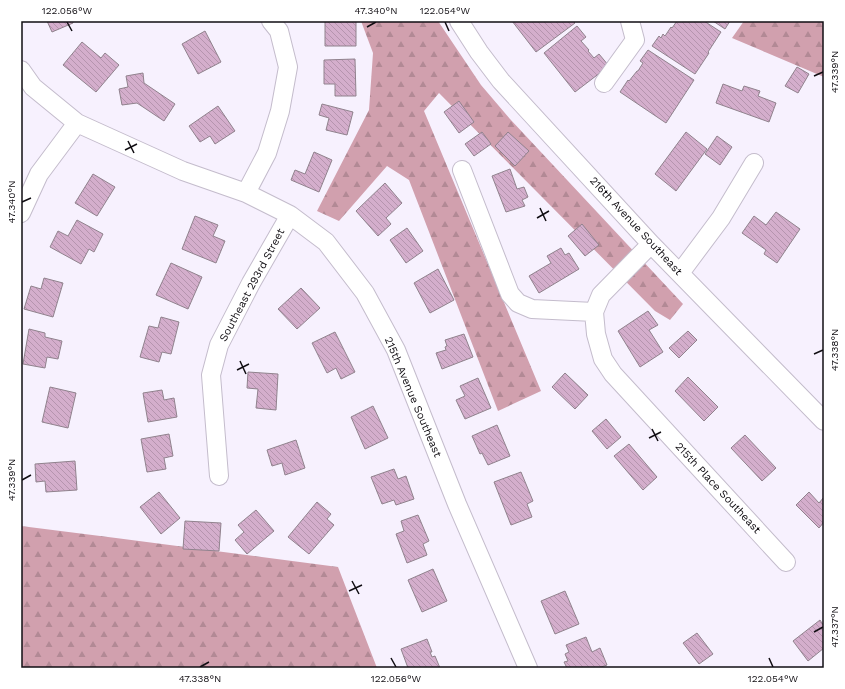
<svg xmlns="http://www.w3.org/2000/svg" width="845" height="689" viewBox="0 0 845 689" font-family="'Work Sans',sans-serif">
  <defs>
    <pattern id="forest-firs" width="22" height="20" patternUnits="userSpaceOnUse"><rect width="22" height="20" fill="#d1a0ae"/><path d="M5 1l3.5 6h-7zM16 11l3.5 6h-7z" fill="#b28995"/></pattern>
    <pattern id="building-back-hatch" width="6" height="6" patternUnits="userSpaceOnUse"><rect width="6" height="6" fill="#d4aecc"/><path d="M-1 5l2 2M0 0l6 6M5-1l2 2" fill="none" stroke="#b594ae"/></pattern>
  </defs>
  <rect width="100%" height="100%" fill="#f7f1fe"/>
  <path fill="url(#forest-firs)" d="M361,21H438L481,85L510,119L683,304L670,320L655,311L439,93L424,111L541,391L498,411L409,180L387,166L339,221L317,211L369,110L373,53Z
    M744,21H824V77L732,38Z
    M21,526L116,538L338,567L377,668H21Z"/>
  <path fill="url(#building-back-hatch)" stroke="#90828d" d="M47,21H73V23L52,32Z
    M325,21H356V46H325Z
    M512,21H573L575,23L536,52Z
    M677,21H704L721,32L708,52L709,53L695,74L652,46L659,36L661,38L663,34L665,36L671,27L672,28Z
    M713,21H730L725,29Z
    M577,26L586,37L581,41L589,50L588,51L594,58L599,54L609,66L575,92L544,53Z
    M205,31L221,62L198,74L182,44Z
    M82,42L101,58L105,53L119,65L96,92L63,65Z
    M648,50L694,80L666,123L620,92L628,80L629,81L637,71H638L643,63L640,61Z
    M355,59L356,96H335V84H324V60Z
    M797,67L809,74L798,93L785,86Z
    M143,73L144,83L175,104L164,121L137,103L122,105L119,89L128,87L126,76Z
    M723,84L742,91L744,86L760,91L758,96L776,103L769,122L716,103Z
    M459,101L474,122L459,133L444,112Z
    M322,104L353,112L347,135L326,130L329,118L319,115Z
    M218,106L235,131L215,144L210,136L200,142L189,126Z
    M482,132L491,144L474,156L465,144Z
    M508,132L529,151L515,166L495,146Z
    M686,132L707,149L676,191L655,174Z
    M717,136L732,147L720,165L705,154Z
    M314,152L332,160L319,192L291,180L295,170L305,174Z
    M510,169L517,189L524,187L528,197L522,200L525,206L506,212L492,176Z
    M93,174L115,187L97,216L75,203Z
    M385,183L402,203L386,218L391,224L378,236L356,211Z
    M776,212L800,229L777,263L764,254L766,250L742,233L754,216L766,225Z
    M195,216L218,225L213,236L225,241L216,263L182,249Z
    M77,220L103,234L94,252L89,249L81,264L50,247L58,231L68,236Z
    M582,224L599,245L585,256L568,236Z
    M407,228L423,251L406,263L390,240Z
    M561,248L565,255L569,253L579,269L539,293L529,276L551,263L547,256Z
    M171,263L202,277L188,309L156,295Z
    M438,269L454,300L430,313L414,283Z
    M44,278L63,283L53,317L24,309L31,286L41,289Z
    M301,288L320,308L297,329L278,309Z
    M648,311L658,325L649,330L663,352L640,367L618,331Z
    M161,317L179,322L171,354L162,352L159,362L140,357L149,326L158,328Z
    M29,329L45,333V337L62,341L58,359L47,357L45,368L23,364Z
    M688,331L697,340L679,358L669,348Z
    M335,332L355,372L341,379L336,368L327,373L312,343Z
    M464,334L473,357L442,369L436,353L446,350L445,347L447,346L445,340Z
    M248,372L278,374L276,410L256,408L258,389L247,388Z
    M565,373L588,395L575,409L552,387Z
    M688,377L718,407L704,421L675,391Z
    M478,378L491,408L465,419L456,400L465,396L460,386Z
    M50,387L76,393L68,428L42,422Z
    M162,390L164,400L174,398L177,417L148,422L143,393Z
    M373,406L388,438L365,449L351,417Z
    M606,419L621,437L607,449L592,431Z
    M497,425L510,456L488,465L482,453L480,454L472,436Z
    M169,434L173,456L164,458L166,469L147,472L141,439Z
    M745,435L776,468L762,481L731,448Z
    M296,440L305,468L285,475L282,463L272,466L267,450Z
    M629,444L657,477L643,490L614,456Z
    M75,461L77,490L46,492L45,481L36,482L35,464Z
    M394,469L398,479L406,476L414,499L396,505L394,500L382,504L371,477Z
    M521,472L533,501L527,504L532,517L511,525L494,482Z
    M159,492L180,518L161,534L140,507Z
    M809,492L819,503L824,497V522L819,528L796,505Z
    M317,502L331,514L327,519L334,525L309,554L288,537Z
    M256,510L274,531L247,554L235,540L244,532L238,525Z
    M418,515L429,541L423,544L427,555L407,563L396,534L404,531L401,521Z
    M185,521L221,523L219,551L183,549Z
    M433,569L447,601L422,612L408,580Z
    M565,591L579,624L555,634L541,601Z
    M820,620L824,626V648L808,661L793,641Z
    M697,633L713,654L699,664L683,643Z
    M586,637L592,652L600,648L607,665L598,668H567L564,662L568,661L565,654L569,652L566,645Z
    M427,639L432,652H430L432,657L435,656L440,668H408L401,649Z"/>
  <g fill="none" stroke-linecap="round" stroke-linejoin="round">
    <g stroke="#c4bccc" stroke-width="20">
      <path id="minor" d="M459,21L479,52L501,81L651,244L824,421
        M21,70L33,87L77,123L183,171L246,193L290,215L326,242L365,293L396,350L457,504L528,668
        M604,83L635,40L630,21
        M462,170L510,294L518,303L532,309L594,312
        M246,193L267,153L280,111L288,67L279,31L271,21
        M21,213L39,174L77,123
        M651,244L601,295L594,312L596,334L603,359L613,374L786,562
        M680,273L721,218L754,163
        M219,476L211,375L219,345L251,283L290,215"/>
    </g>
    <use href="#minor" stroke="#fff" stroke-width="18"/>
  </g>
  <path fill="none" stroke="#110e13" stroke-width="1.5" d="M67,22L72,31M445,22L449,31M367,27L376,22M814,76L823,72M128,141L134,153M125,150L137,144M22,202L31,198M540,208L546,221M537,218L549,211M814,354L823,350M240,361L246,374M237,370L249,364M652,429L658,441M649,438L661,432M22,480L31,475M352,581L359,594M349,591L362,585M814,632L823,627M391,658L396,667M769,658L773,667M200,667L209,662"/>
  <g text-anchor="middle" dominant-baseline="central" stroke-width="3" stroke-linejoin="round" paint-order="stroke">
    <g font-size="11" fill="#110e13" stroke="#fff">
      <text transform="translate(636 226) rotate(47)">216th Avenue Southeast</text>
      <text transform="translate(252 285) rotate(-62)">Southeast 293rd Street</text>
      <text transform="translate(413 397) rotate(67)">215th Avenue Southeast</text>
      <text transform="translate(718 488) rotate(47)">215th Place Southeast</text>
    </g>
  </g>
  <rect width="845" height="689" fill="none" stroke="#ffffff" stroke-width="44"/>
  <rect x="22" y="22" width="801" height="645" fill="none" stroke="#110e13" stroke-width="1.5"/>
  <g font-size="10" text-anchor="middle" fill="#110e13">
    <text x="67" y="14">122.056°W</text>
    <text x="376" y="14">47.340°N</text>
    <text x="445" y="14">122.054°W</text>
    <text transform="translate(834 72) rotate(-90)" y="4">47.339°N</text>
    <text transform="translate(11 202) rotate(-90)" y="4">47.340°N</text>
    <text transform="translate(834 350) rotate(-90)" y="4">47.338°N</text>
    <text transform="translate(11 480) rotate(-90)" y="4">47.339°N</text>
    <text transform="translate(834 627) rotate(-90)" y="4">47.337°N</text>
    <text x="200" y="682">47.338°N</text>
    <text x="396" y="682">122.056°W</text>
    <text x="773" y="682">122.054°W</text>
  </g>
</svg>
